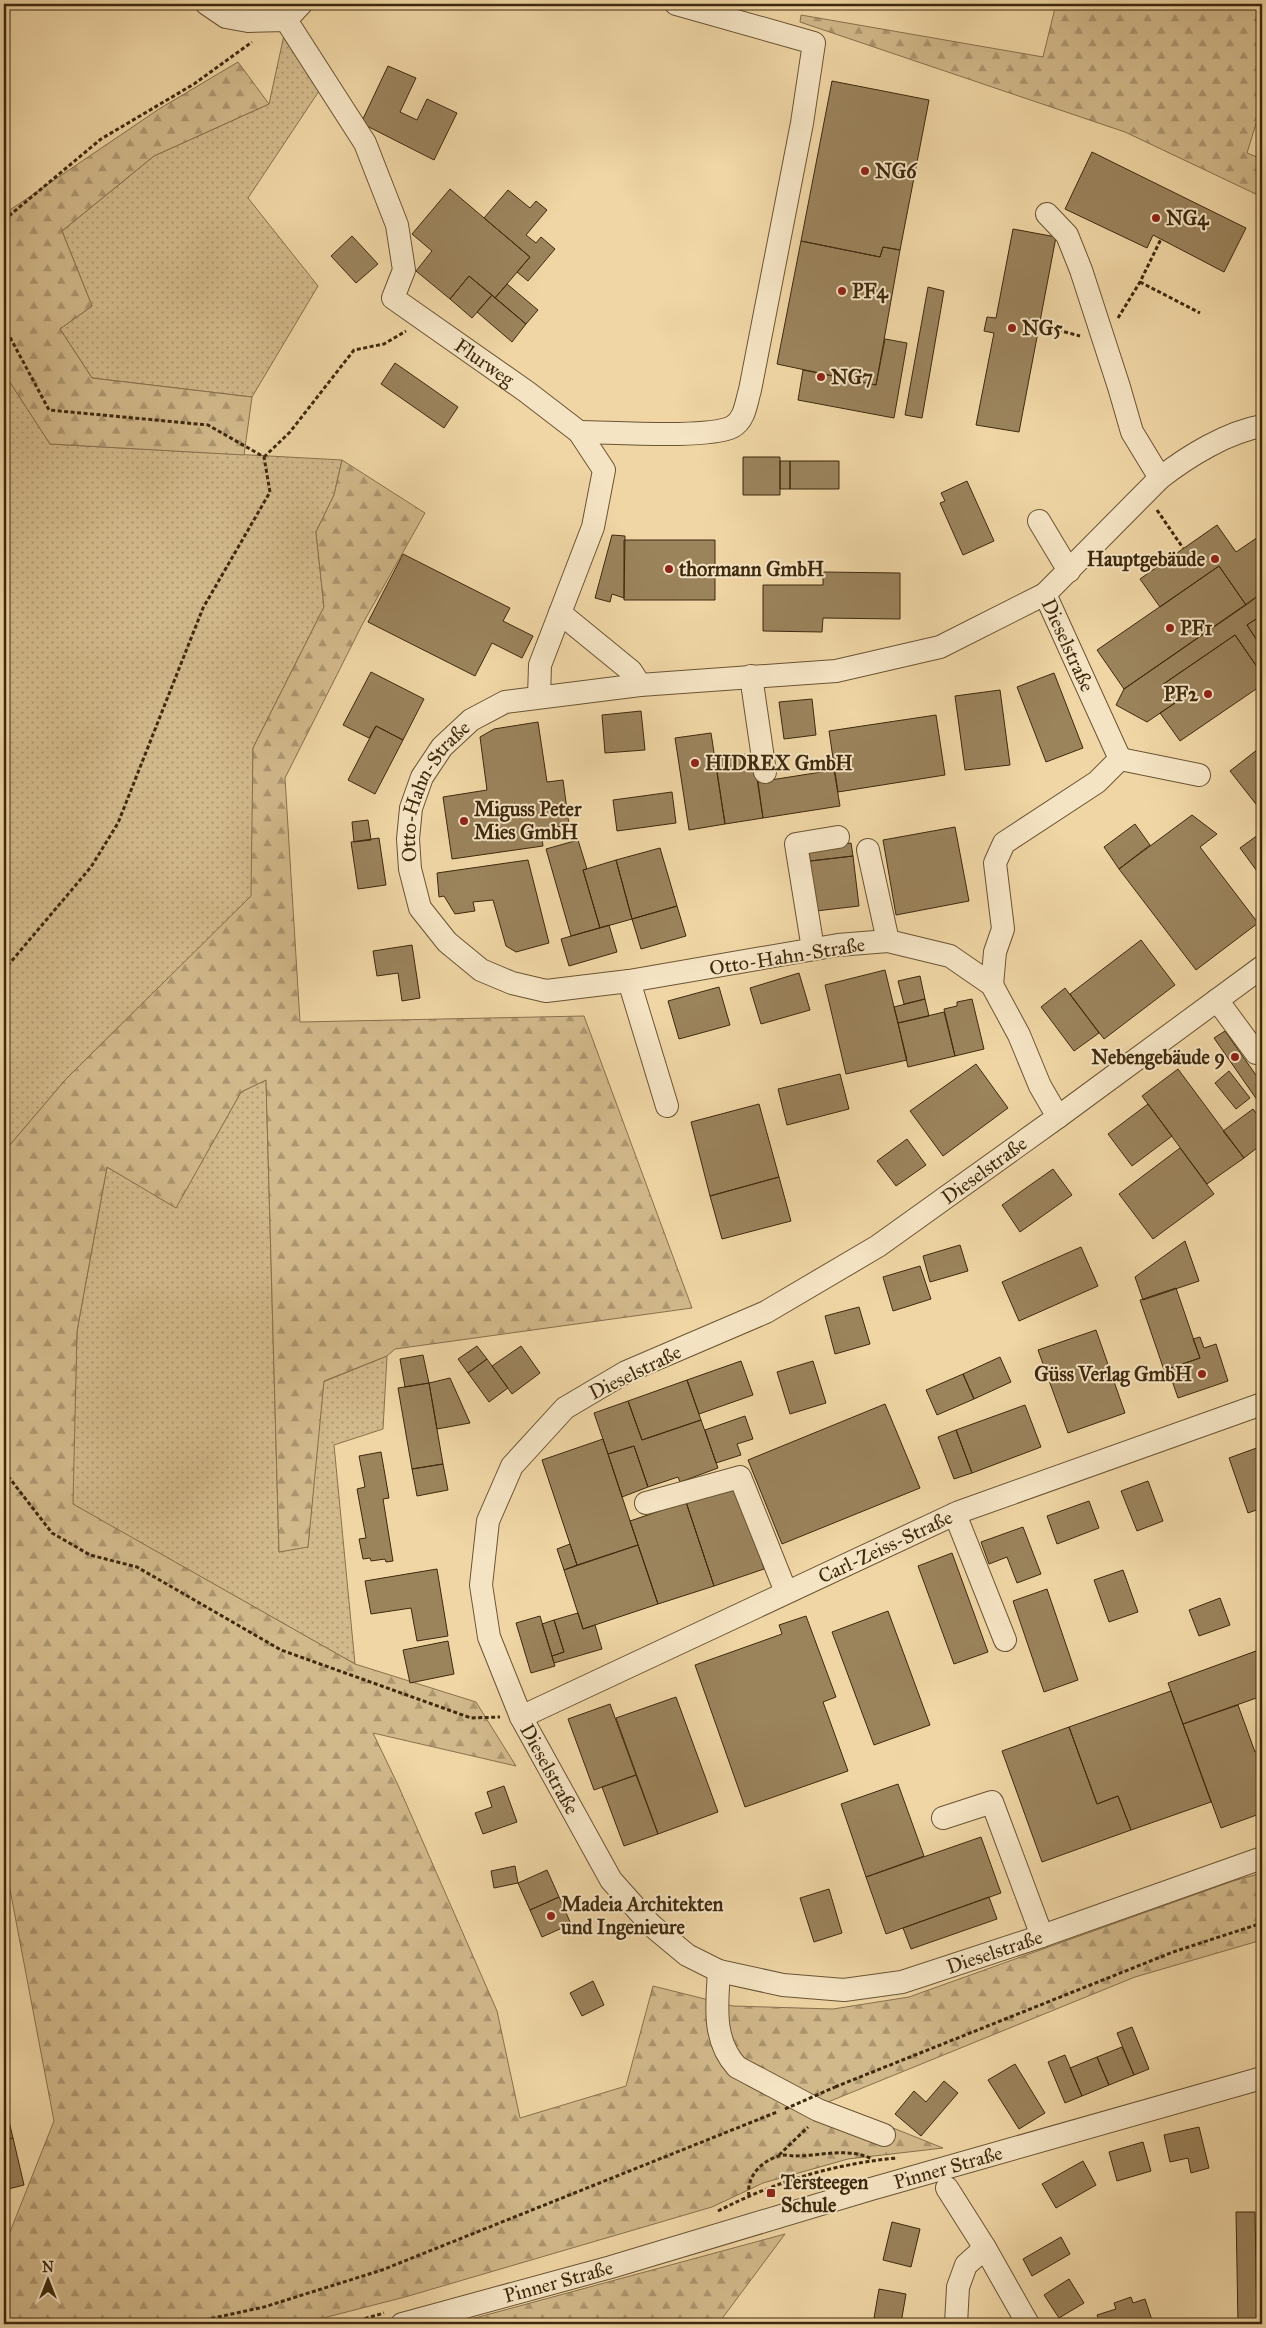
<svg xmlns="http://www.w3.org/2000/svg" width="1266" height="2328" viewBox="0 0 1266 2328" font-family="'IM FELL Great Primer',serif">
  <defs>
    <pattern id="grass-dots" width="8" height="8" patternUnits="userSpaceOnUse" patternTransform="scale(1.25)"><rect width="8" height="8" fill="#d2b98b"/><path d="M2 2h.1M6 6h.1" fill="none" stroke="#ac9670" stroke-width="1.8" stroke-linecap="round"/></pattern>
    <pattern id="forest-firs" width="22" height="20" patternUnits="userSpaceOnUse" patternTransform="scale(1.25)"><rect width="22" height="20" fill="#d2b98b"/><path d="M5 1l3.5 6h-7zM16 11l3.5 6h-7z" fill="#ac9670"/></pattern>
  </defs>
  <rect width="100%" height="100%" fill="#f0d6a5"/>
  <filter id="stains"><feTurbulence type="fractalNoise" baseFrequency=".004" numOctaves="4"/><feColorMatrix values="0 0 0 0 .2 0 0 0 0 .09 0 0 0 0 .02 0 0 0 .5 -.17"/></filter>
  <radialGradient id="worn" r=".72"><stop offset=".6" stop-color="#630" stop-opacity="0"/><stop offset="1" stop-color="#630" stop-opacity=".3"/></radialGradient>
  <path fill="url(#grass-dots)" stroke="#88714c" d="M284,35L325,82L248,198L318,286L252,397L92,378L60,329L92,306L62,231L154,156L269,104Z
    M4,373L50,444L342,460L334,495L316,532L324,607L253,748L252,896L66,1079L4,1152Z
    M266,1080L279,1552L308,1546L323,1382L387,1356L383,1429L334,1445L355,1664L72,1504L77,1331L107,1167L176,1207L241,1092Z"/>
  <path fill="url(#forest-firs)" stroke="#88714c" d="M1056,4H1255L1262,8V104L1247,153L1262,159V197L1125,132L800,22L801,15L1043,57Z
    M238,62L269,104L154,156L62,231L92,306L60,329L92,378L252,397L244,455L50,444L4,373V214L159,109Z
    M342,460L425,513L363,623L285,778L300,1022L584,1016L692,1308L395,1349L387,1356L324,1381L308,1547L279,1552L266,1080L241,1092L176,1208L107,1167L77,1331L73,1504L355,1664L476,1702L516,1766L373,1733L398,1785L497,2011L520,2118L626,2086L653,1986L733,2006L833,2009L909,1997L1233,1881L1262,1873V1940L1135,1977L828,2102L943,2148L848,2159L763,2183L712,2207L405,2297L300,2324H4V2247L54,2121L4,1858V1152L66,1079L251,896L253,748L324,607L316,532L334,495Z
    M785,2234L718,2324H453Z"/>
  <path fill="#9b835c" stroke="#3e290d" d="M388,66L416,78L400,112L417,120L427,99L457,113L434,160L361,123Z
    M832,81L929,100L900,250L883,247L880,257L801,241Z
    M1092,152L1246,228L1224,272L1153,235L1147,248L1065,209Z
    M450,189L530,257L495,298L469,276L450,299L416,271L432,251L412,234Z
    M508,190L530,208L536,201L547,210L526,235L536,243L541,237L555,249L528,281L517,272L530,257L484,218Z
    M1013,229L1056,237L1019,432L976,425L994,333L984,331L987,317L996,318Z
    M352,236L378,264L356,283L331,256Z
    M801,241L880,257L883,247L900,250L876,385L777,364Z
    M469,276L492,295L472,318L450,299Z
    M507,284L538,310L526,324L495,298Z
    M928,287L944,291L922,418L905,415Z
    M492,295L526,324L512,342L477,312Z
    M885,339L907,343L894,418L798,400L803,370L876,385Z
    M395,363L458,407L444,428L381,384Z
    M743,457H780V495H743Z
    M780,461H790V489H780Z
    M790,461H839V489H790Z
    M967,481L994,541L963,555L940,503L945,501L941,493Z
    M1217,525L1236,552L1261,535L1262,537V593L1246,605L1219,566L1160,607L1140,579Z
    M612,535L625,536L624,598L612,594L610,602L595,598Z
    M624,540H715V600H624Z
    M403,554L510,608L503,621L533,636L522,658L492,643L475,676L368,622Z
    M1219,566L1246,605L1124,689L1097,650Z
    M823,572L900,573V619L823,618L822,632L763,631V585H823Z
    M1262,593V615L1247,625L1262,648V674L1235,635L1162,685L1175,703L1147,722L1116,705L1124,689Z
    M1262,615V648L1247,625Z
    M1235,635L1262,674V685L1180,741L1160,713L1175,703L1162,685Z
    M371,672L424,699L403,740L376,726L369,738L343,725Z
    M1054,673L1083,748L1046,762L1017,687Z
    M1000,690L1010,765L965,770L955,696Z
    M812,699L816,735L784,739L779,702Z
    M641,711L645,750L605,753L602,715Z
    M936,715L945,775L838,792L829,731Z
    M538,722L547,782L563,780L569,825L541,830L543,846L452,859L443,797L487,790L480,737L494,729Z
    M376,726L403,740L375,794L348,780Z
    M711,733L725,824L689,830L675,738Z
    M1262,746V806L1259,808L1230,771Z
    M753,753L763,818L725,824L715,759Z
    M834,770L840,806L763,818L758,782Z
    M672,792L676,823L617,831L613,800Z
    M1192,815L1217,834L1200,847L1258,923L1196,970L1119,869Z
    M368,820L371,840L354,842L352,822Z
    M1135,824L1150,845L1119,869L1104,847Z
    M955,827L969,901L896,915L883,840Z
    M1262,832V878L1240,848Z
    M379,838L386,885L358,889L351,842Z
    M578,840L587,869L583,870L600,928L571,936L546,849Z
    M851,843L853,856L810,861L809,849Z
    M660,848L677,906L632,919L616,860Z
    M853,856L859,906L816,911L810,861Z
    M528,860L549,943L516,952L506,946L493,900L473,902L475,911L455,914L444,896L439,897L437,873Z
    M616,860L632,919L600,928L583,870Z
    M677,906L686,936L641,949L632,919Z
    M609,925L617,952L569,966L561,939Z
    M1141,940L1175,985L1104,1039L1070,994Z
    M412,945L420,998L402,1001L398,973L377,976L373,951Z
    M885,970L907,1060L846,1074L825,985Z
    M799,973L810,1010L761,1024L750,988Z
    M920,976L925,999L904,1004L898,981Z
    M719,987L730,1025L679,1039L668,1001Z
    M1065,988L1099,1033L1074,1051L1041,1007Z
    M925,999L929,1016L898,1023L894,1007Z
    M972,999L984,1049L955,1056L944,1009L957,1006V1002Z
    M944,1012L955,1056L908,1067L898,1023Z
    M1225,1031L1258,1078L1262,1075V1107L1214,1038Z
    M976,1064L1008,1108L943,1156L910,1111Z
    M1178,1069L1244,1158L1207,1184L1142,1096Z
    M1229,1071L1250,1098L1236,1109L1215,1083Z
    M840,1074L849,1109L787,1125L778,1089Z
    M759,1104L779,1177L710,1196L691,1122Z
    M1148,1104L1172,1136L1132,1166L1108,1134Z
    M1253,1109L1262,1121V1144L1244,1158L1223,1131Z
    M907,1139L926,1165L896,1186L877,1161Z
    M1180,1148L1214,1194L1153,1239L1119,1194Z
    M1053,1169L1072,1195L1020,1232L1002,1205Z
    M779,1177L791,1221L722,1239L710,1196Z
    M1185,1241L1199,1281L1143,1300L1135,1277Z
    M960,1245L968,1271L930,1282L923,1256Z
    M1081,1247L1098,1286L1019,1321L1002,1282Z
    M920,1266L931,1299L893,1311L883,1277Z
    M1176,1288L1200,1358L1164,1370L1140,1300Z
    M859,1307L870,1344L835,1354L825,1316Z
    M1096,1330L1125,1413L1068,1433L1038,1350Z
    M1200,1337L1204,1348L1216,1344L1228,1381L1178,1398L1168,1369L1200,1358L1193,1339Z
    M477,1346L487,1359L468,1373L458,1359Z
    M521,1346L540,1373L512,1394L492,1366Z
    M423,1355L429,1383L405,1387L400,1359Z
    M1000,1357L1011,1382L974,1399L963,1374Z
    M487,1359L508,1388L489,1402L468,1373Z
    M741,1361L753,1395L699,1414L687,1380Z
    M813,1361L826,1403L790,1414L777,1372Z
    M963,1374L974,1399L937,1415L926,1390Z
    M450,1378L470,1423L437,1429L429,1383Z
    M687,1380L701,1420L642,1440L628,1401Z
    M429,1383L443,1464L412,1469L398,1388Z
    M628,1401L642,1440L701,1420L718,1468L680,1482L678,1477L648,1487L634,1446L608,1454L594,1413Z
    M885,1404L920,1488L782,1544L748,1460Z
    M1025,1405L1041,1447L972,1473L956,1430Z
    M745,1416L753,1439L737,1444L741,1455L716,1463L705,1430Z
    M956,1430L972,1473L954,1479L938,1437Z
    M603,1439L638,1545L577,1565L542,1460Z
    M634,1446L648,1487L622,1497L608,1454Z
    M1262,1446V1508L1248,1513L1229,1458Z
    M381,1452L389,1498L383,1499L393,1561L386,1562L385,1559L371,1561L370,1558L363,1559L359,1539L366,1538L357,1489L365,1487L359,1456Z
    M443,1464L448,1490L417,1496L412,1469Z
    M1148,1481L1163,1521L1137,1531L1121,1491Z
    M737,1486L764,1569L714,1586L686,1502Z
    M1089,1501L1099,1528L1057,1544L1047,1516Z
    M686,1502L714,1586L658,1604L630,1521Z
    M1023,1527L1041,1574L1017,1583L1007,1557L989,1564L981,1542Z
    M570,1544L577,1565L564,1570L557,1549Z
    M638,1545L658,1604L583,1629L564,1570Z
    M952,1553L988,1652L954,1664L918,1566Z
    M437,1569L448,1636L417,1641L411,1608L371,1614L365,1581Z
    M1123,1570L1138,1612L1109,1622L1094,1580Z
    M1047,1589L1078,1680L1044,1692L1013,1601Z
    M1220,1598L1230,1625L1199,1636L1189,1610Z
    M888,1611L930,1725L874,1745L832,1632Z
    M578,1613L583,1629L595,1625L602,1649L554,1663L552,1656L564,1652L554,1620Z
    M540,1616L555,1666L531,1673L516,1623Z
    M806,1616L836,1697L823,1702L848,1771L745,1807L695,1665L782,1634L779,1625Z
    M554,1620L564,1652L552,1656L542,1624Z
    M448,1641L454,1674L410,1683L403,1650Z
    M1256,1651L1262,1667V1696L1183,1724L1168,1683Z
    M1171,1691L1211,1802L1131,1830L1118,1796L1097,1804L1069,1727Z
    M676,1697L718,1812L658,1834L616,1718Z
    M610,1704L636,1775L594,1790L568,1719Z
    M1238,1705L1255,1752L1262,1749V1813L1221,1828L1183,1724Z
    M1069,1727L1097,1804L1118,1796L1131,1830L1042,1862L1002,1751Z
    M636,1775L658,1834L624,1846L602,1787Z
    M898,1784L924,1856L866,1877L841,1804Z
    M504,1786L517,1822L483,1834L475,1813L492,1807L487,1792Z
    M981,1837L1001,1893L886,1934L866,1877Z
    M515,1866L518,1883L494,1888L491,1871Z
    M547,1870L559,1897L530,1910L518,1883Z
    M829,1889L842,1933L814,1942L800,1898Z
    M559,1897L571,1924L542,1937L530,1910Z
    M989,1897L997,1919L911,1949L903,1928Z
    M593,1981L604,2005L582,2016L570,1993Z
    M1132,2027L1149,2069L1134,2075L1117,2033Z
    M1122,2047L1134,2075L1109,2085L1097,2057Z
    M1065,2055L1082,2096L1065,2103L1048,2062Z
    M1097,2057L1109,2085L1082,2096L1070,2068Z
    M1015,2064L1045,2113L1019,2129L988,2080Z
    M944,2081L958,2093L921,2136L895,2114L914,2091L926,2102Z
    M4,2100L13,2138L4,2140Z
    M1199,2127L1209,2168L1191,2173L1188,2158L1170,2162L1164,2135Z
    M13,2138L24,2185L4,2190V2140Z
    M1143,2142L1151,2171L1117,2181L1109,2152Z
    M1083,2161L1096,2185L1056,2208L1042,2184Z
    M1236,2212H1255L1257,2324H1238Z
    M892,2222L920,2229L911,2267L883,2260Z
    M1061,2237L1070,2254L1032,2276L1023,2259Z
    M1069,2279L1084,2303L1059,2318L1044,2295Z
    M879,2289L906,2294L901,2323L874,2318Z
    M1131,2297L1133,2303L1145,2299L1153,2323L1100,2324L1097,2315L1116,2309L1114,2303Z"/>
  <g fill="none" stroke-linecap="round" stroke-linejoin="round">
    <g stroke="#6a5433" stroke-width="24">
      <g id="minor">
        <path id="s1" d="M207,4L226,17L248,21L286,20L365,143L397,225L404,270L393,298L527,392L579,432L604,470L593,527L560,613L631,671L640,685"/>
        <path d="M286,20L301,4"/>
        <path d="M1047,214L1067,235L1081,270L1119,387L1132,432L1160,478"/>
        <path d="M579,432C610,432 707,439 732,427C745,420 746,403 750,390L802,123L814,43L676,4"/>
        <path d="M1039,521L1069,571"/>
        <path id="s2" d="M1045,594L1120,759"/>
        <path d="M751,676L765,772"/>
        <path d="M539,697L540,665L560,613"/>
        <path d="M1120,759L1199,775"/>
        <path d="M868,850L888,941"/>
        <path d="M813,949L796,844L838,837"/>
        <path id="s3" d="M1262,967L1058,1117L878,1246L766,1312L626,1372L565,1408L512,1466L488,1521L481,1585L489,1637L521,1717L611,1880L651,1925L687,1955L719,1971L783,1985L844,1990L902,1982L1042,1936L1262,1858"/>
        <path d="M629,981L667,1106"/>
        <path d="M992,985L995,952L1003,929L995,863L1004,843L1097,782L1120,759"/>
        <path d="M1217,1000L1256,1053"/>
        <path id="s4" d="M1058,1117L1040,1086L1019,1035L992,985L950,956L888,941L838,945L629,981L546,991L512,983L481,970L447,942L420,908L410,869L408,839L411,808L422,777L442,747L471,720L505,702L640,685L836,671L940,647L1045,594L1160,478C1187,457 1227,432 1262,426"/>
        <path d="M646,1503L740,1477L786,1592"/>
        <path d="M955,1514L1005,1640"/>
        <path id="s5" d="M521,1717L959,1512L1262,1404"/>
        <path d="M943,1818L992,1802L1042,1936"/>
        <path d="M719,1971C717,2005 712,2040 737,2067L818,2110L884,2135"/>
        <path d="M947,2188L985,2248L1028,2324"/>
        <path id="s6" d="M402,2324L611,2267L871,2189L1262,2078"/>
        <path d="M956,2324L958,2287L966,2265L985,2248"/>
      </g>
    </g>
    <path stroke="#3e290d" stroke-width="3" stroke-dasharray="4 2.5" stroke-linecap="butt" d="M4,220L101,139L194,84L252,42
      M1140,282L1200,313
      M1118,318L1140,282L1161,239
      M1039,325L1080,336
      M4,326L49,410L208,425L264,457L270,492L203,608L118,823L91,867L4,970
      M264,457L290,432L354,350L384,344L406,331
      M1157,510L1183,548
      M4,1471L52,1533L90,1555L137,1567L281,1650L471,1718L500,1717
      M835,2087L1173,1952L1262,1923
      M779,2155L808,2127
      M749,2196C746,2177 761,2161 779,2156C783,2154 790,2156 794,2156C820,2156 848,2147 872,2159
      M718,2211C775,2182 832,2164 897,2158
      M186,2324L264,2307L382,2270L777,2112
      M346,2324L384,2313"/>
    <use href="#minor" stroke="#f5e4c4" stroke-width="22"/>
    <path stroke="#3e290d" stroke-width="3" stroke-dasharray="4 2.5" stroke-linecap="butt" d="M785,2109L835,2087"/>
  </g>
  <g fill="#8f2418" stroke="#f5e4c4" stroke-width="2">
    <circle cx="865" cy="171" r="5"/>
    <circle cx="1156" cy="218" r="5"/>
    <circle cx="842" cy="291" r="5"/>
    <circle cx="1012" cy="328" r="5"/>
    <circle cx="821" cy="377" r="5"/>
    <circle cx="1215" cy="559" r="5"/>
    <circle cx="669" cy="569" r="5"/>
    <circle cx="1170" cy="628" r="5"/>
    <circle cx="1208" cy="694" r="5"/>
    <circle cx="695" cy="763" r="5"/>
    <circle cx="464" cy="821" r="5"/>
    <circle cx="1235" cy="1057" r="5"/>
    <circle cx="1202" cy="1374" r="5"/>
    <circle cx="551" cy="1916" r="5"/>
    <rect x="766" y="2188" width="10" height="10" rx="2.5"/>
  </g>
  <g text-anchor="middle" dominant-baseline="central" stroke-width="4" stroke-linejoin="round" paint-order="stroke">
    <g font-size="20" font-weight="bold" fill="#3e290d" stroke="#f5e4c4" text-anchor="start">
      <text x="875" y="171">NG6</text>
      <text x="1166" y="218">NG4</text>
      <text x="852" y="291">PF4</text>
      <text x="1022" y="328">NG5</text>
      <text x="831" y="377">NG7</text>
      <text x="1205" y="559" text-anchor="end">Hauptgebäude</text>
      <text x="679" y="569">thormann GmbH</text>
      <text x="1180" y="628">PF1</text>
      <text x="1198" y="694" text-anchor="end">PF2</text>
      <text x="705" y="763">HIDREX GmbH</text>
      <text x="474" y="809">Miguss Peter<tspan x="474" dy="23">Mies GmbH</tspan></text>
      <text x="1225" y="1057" text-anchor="end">Nebengebäude 9</text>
      <text x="1192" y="1374" text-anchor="end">Güss Verlag GmbH</text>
      <text x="561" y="1904">Madeia Architekten<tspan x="561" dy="23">und Ingenieure</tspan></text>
      <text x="781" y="2182">Tersteegen<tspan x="781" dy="23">Schule</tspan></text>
    </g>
    <g font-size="20" fill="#3e290d" stroke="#f5e4c4">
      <text stroke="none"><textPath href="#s1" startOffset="505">Flurweg</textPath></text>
      <text stroke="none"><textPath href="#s2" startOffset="56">Dieselstraße</textPath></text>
      <text stroke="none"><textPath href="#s4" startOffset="890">Otto-Hahn-Straße</textPath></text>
      <text transform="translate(787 956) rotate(-9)">Otto-Hahn-Straße</text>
      <text transform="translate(984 1170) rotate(-36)">Dieselstraße</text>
      <text transform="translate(635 1372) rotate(-26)">Dieselstraße</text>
      <text stroke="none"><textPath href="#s5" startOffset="402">Carl-Zeiss-Straße</textPath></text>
      <text stroke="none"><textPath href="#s3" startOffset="1229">Dieselstraße</textPath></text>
      <text stroke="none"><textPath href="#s3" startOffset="1781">Dieselstraße</textPath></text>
      <text stroke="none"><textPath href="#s6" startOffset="568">Pinner Straße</textPath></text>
      <text stroke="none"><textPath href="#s6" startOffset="162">Pinner Straße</textPath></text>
    </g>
  </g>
  <rect width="1266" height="2328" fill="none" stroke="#f0d6a5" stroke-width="20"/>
  <rect x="5" y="5" width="1256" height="2318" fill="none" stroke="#3e290d" stroke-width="2.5"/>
  <rect x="10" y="10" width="1246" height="2308" fill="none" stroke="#3e290d"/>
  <g transform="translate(48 2280)" stroke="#f5e4c4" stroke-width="4" paint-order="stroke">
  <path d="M0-4L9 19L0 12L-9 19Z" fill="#3e290d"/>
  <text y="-8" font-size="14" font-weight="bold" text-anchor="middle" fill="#3e290d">N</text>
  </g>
  <rect width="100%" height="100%" filter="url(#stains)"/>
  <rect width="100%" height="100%" fill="url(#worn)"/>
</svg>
